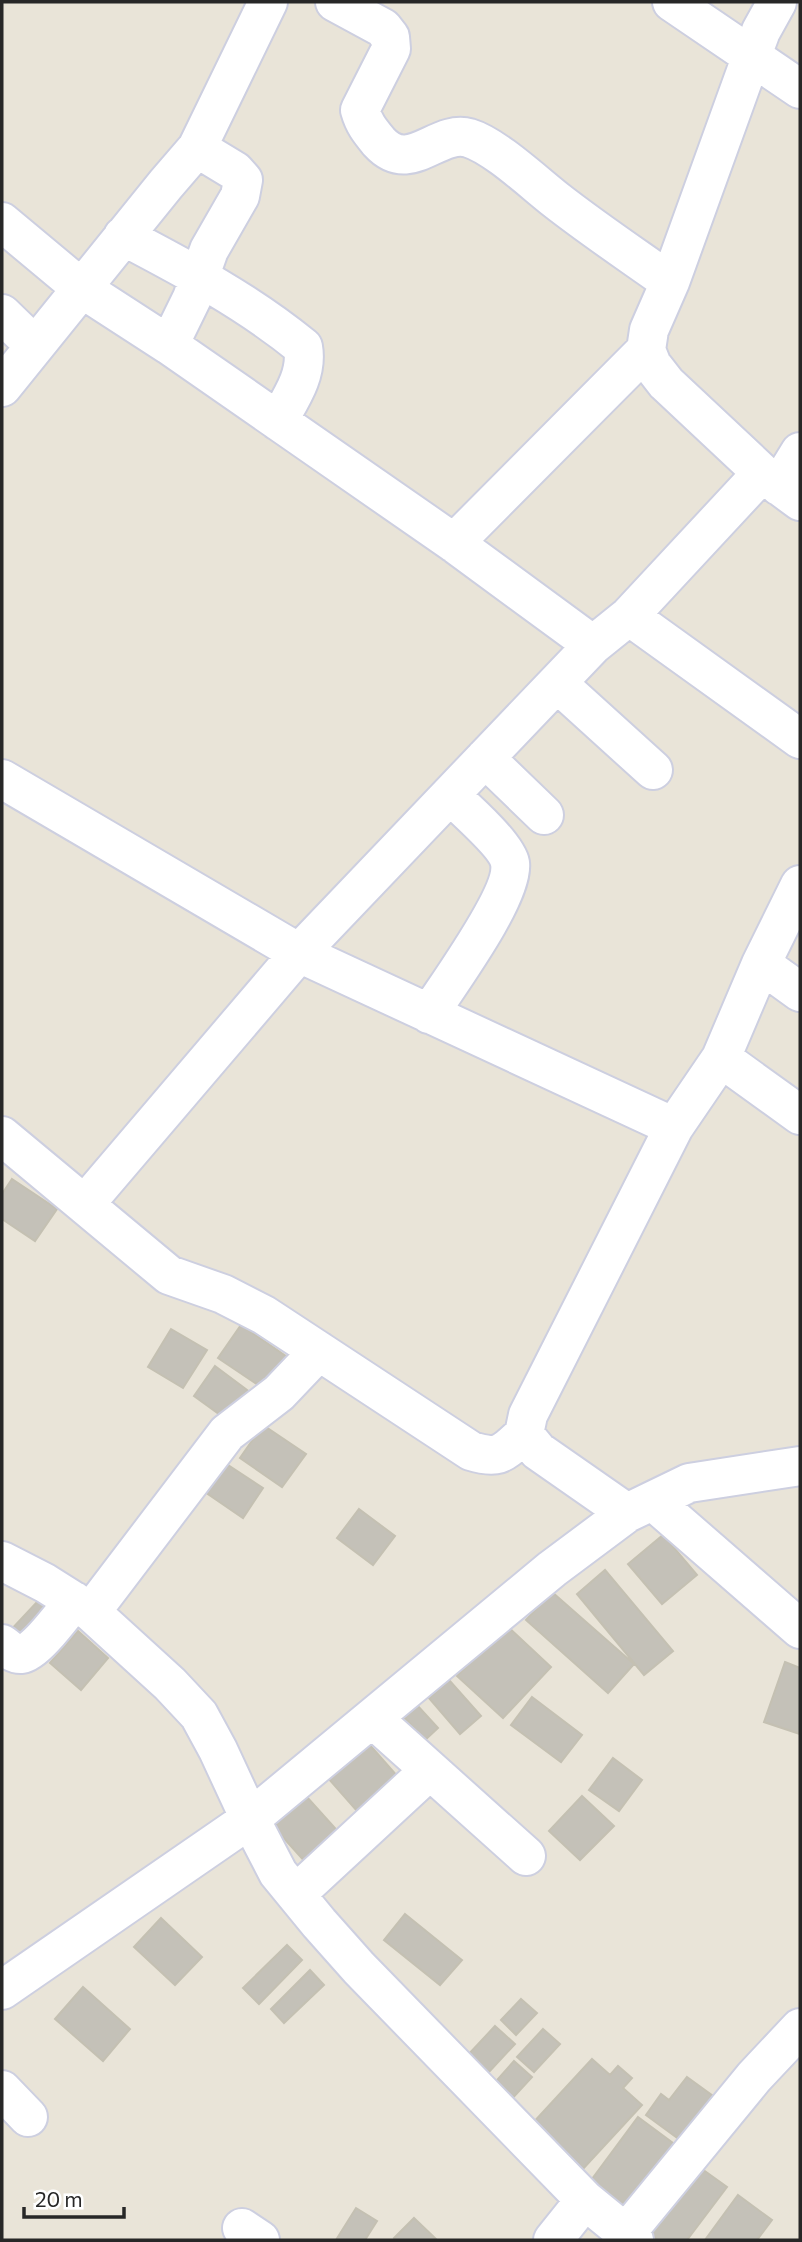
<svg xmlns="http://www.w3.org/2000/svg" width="802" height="2242" viewBox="0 0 802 2242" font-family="Commissioner,sans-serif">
  <rect width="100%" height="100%" fill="#e9e4d8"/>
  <path fill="#c4c1b8" stroke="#c4c0b2" stroke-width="2" d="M12,1179L57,1209L35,1241L2,1219V1194Z
    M241,1325L290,1359L267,1391L218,1358Z
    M171,1329L207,1350L183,1388L148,1367Z
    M215,1366L251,1393L230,1422L194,1396Z
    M263,1425L306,1454L282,1487L240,1458Z
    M222,1461L263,1488L243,1518L202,1490Z
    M359,1509L395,1536L373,1565L337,1538Z
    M663,1535L697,1575L662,1604L628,1564Z
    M605,1570L673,1651L644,1675L577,1594Z
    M552,1592L634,1664L608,1693L526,1620Z
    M39,1600L54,1613L22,1646L8,1633Z
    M506,1625L551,1667L503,1718L457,1676Z
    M78,1631L108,1658L81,1690L50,1663Z
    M785,1662L800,1668V1734L764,1722Z
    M449,1680L481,1716L460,1734L429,1698Z
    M532,1697L582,1735L561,1762L511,1725Z
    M416,1704L438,1728L425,1740L403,1716Z
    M368,1743L398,1777L358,1812L328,1778Z
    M613,1758L642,1780L619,1811L589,1790Z
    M306,1796L342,1836L308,1865L272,1825Z
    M582,1796L614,1826L580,1860L549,1831Z
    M405,1914L462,1960L440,1985L384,1940Z
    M161,1918L202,1957L175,1985L134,1947Z
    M287,1945L302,1960L259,2004L243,1988Z
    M310,1970L324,1985L284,2023L271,2009Z
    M83,1987L130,2029L103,2061L55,2019Z
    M521,1999L537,2013L516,2035L501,2020Z
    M495,2026L515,2044L487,2074L467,2056Z
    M543,2029L560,2044L534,2072L517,2057Z
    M592,2059L610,2075L618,2066L632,2078L623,2088L642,2105L581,2171L531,2125Z
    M514,2061L532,2077L508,2103L491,2087Z
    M687,2077L720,2101L687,2145L646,2115L661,2094L669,2100Z
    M638,2117L681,2149L631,2214L589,2183Z
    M695,2164L727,2187L687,2240H658L645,2231Z
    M738,2195L772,2220L757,2240H705Z
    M356,2208L377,2221L365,2240H336Z
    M414,2218L437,2240H396L394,2238Z"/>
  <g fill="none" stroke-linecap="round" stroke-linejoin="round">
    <g stroke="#cdcfe0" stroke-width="42">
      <path id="street" d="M335,2L383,28L390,37L391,49L360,110C364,124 370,131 379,142C410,176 437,129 469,138C495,146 533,182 556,200C593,229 632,255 670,282
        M672,2L800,89
        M777,2L761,31L752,55L670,282L649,330L646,350L652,365L666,383L762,473L800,501
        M2,222L81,288L169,345L454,543L593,645
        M123,236C186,269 248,302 303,347C308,374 291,398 278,421
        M2,314L35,346
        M169,345L192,298L209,250L240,196L243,180L235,171L197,148
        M2,387L166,184L197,148L268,2
        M779,486L800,452
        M454,543L646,350
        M629,616L800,739
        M557,683L653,770
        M485,758L544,815
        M2,779L299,953L674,1127
        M761,964L800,992
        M429,1014C447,986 515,894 510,863C507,846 464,808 450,795
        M721,1058L800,1115
        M2,1136L169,1275L223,1294L264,1315L471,1451C500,1460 503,1453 524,1434
        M85,1204L299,953L593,645L629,616L762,473
        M653,1501L800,1629
        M627,1513L538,1451L524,1434L528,1415L674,1127L721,1058L761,964L800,885
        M2,1561L45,1583L91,1612L170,1684L199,1715L218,1750L250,1819L278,1873L319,1923L359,1968L585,2200L634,2240
        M91,1612L227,1433L279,1393L319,1351
        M2,1644C7,1648 14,1655 22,1654C36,1652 64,1613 74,1601
        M372,1718L526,1856
        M296,1894L430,1770
        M2,1990L250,1819L552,1569L627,1513L689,1483L800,1466
        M2,2090L28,2117
        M242,2228L260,2240
        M626,2233L754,2077L800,2028
        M553,2240L585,2200"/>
    </g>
    <use href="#street" stroke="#fff" stroke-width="38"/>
  </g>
  <rect width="802" height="2242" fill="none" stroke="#272727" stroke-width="7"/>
  <path d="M24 2207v10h100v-10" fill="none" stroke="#272727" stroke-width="3.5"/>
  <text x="35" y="2207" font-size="21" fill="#272727" stroke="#ffffff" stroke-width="5" paint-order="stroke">20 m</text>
</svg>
